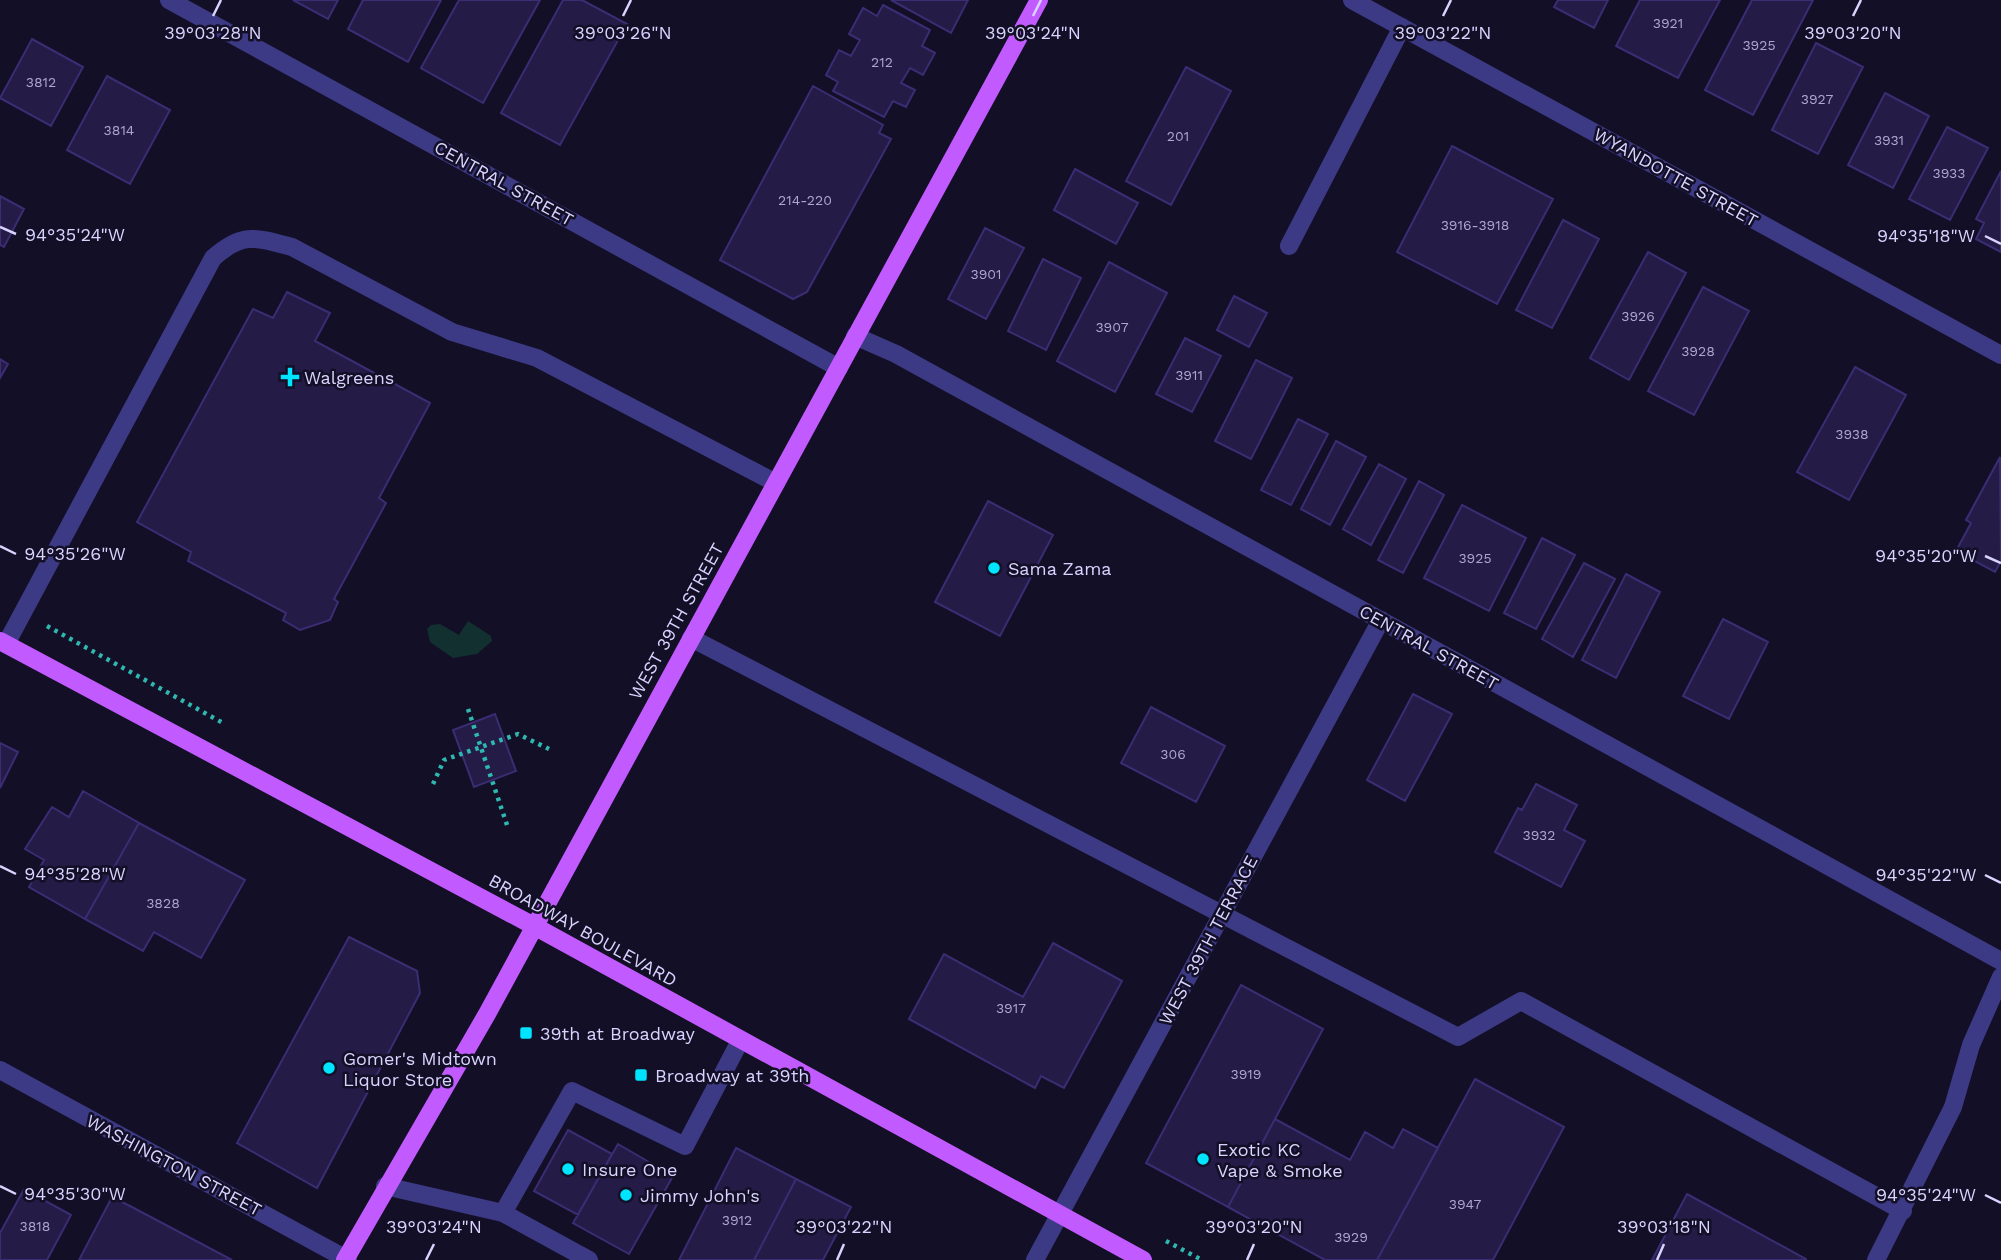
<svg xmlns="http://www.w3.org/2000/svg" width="2001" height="1260" viewBox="0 0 2001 1260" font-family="'Work Sans',sans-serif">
  <rect width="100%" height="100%" fill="#130f26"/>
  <path fill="#12302f" d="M468,621L491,636L492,641L477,654L453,658L430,642L427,629L431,625L440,624L459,635Z"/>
  <path fill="#241b47" stroke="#3b2d73" stroke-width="2" d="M293,0H338L328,19Z
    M363,0H441L408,62L348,29Z
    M459,0H540L483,103L421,68Z
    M563,0H582L627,24L560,145L501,113Z
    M891,0H968L951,33Z
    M1558,0H1608L1594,28L1554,7Z
    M1640,0H1720L1678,78L1616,46Z
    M1752,0H1813L1753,115L1705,90Z
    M883,5L930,30L922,46L935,53L923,75L910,68L901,83L915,90L906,107L893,101L884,117L833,91L838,82L826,75L839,50L851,56L860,40L849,34L863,8L877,16Z
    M32,39L83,67L51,126L0,98Z
    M1816,43L1863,67L1818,154L1772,130Z
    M1186,67L1231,91L1171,205L1126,181Z
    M107,76L170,110L130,184L67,150Z
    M813,86L883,125L879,133L891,139L807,292L793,299L720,260Z
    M1885,93L1929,116L1893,188L1848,165Z
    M1947,127L1988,148L1950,220L1909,199Z
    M1452,146L1553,199L1497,304L1397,252Z
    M1075,169L1138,203L1116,244L1054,210Z
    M2001,171V252L1976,239L1984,223L1976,219Z
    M0,196L24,209L4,247L0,245Z
    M1563,220L1599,239L1552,328L1516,310Z
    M985,228L1024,248L986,319L948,299Z
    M1648,252L1686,273L1629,380L1590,358Z
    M1043,259L1081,278L1046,350L1008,331Z
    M1109,262L1167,293L1115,392L1057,361Z
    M1703,287L1749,311L1694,415L1648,391Z
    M287,292L330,313L315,341L430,403L379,498L386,503L334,599L338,602L330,620L300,630L283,620L286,613L188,561L191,552L137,522L253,309L273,318Z
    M1234,296L1267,313L1249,347L1217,330Z
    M1185,338L1221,356L1192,412L1156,394Z
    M0,359L8,364L0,378Z
    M1256,360L1292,378L1251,459L1215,441Z
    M1855,367L1906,395L1849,500L1797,472Z
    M1298,419L1328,434L1291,505L1261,490Z
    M1336,441L1366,457L1330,525L1301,509Z
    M2000,457L2001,561L1995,572L1956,551L1971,523L1966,520Z
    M1379,464L1406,479L1371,545L1343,529Z
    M1419,481L1444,495L1403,573L1378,560Z
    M988,501L1053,535L1000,636L935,602Z
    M1462,505L1526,538L1489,611L1424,578Z
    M1542,538L1575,555L1536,629L1504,613Z
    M1584,563L1615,579L1573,657L1542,639Z
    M1626,574L1660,592L1616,678L1582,660Z
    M1723,619L1768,642L1729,719L1683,696Z
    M1413,694L1452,714L1405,801L1367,780Z
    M1151,707L1225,746L1196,802L1121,763Z
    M495,714L516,771L474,787L453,730Z
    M0,743L18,752L0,788Z
    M1536,784L1577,805L1564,830L1585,841L1561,887L1495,852L1518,808L1522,810Z
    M83,791L139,823L85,919L29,887L44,860L25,849L52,807L69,817Z
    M139,823L245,880L201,958L154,932L143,951L85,919Z
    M349,937L417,971L420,993L317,1188L237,1143Z
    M1053,943L1122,981L1064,1088L1041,1076L1035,1088L909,1019L944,954L1023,997Z
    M1241,985L1323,1029L1228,1207L1146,1163Z
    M1475,1079L1564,1127L1493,1260H1377Z
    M1275,1119L1350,1160L1365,1132L1393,1148L1403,1129L1438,1148L1377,1260H1325L1228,1207Z
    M568,1130L612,1154L578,1215L534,1191Z
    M618,1144L673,1176L629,1254L573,1223Z
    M736,1148L796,1179L754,1260H679Z
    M796,1179L851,1207L823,1260H754Z
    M24,1189L71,1215L47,1260H0V1233Z
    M1687,1194L1806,1259V1260H1652Z
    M112,1197L130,1206L232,1260H79Z"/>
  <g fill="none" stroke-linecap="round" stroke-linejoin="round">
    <path stroke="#2fb8b0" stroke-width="4.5" stroke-dasharray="3.5 5" stroke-linecap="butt" d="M47,626L223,723
      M468,709L507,825
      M433,784L444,760L518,734L549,749
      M1166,1241L1202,1260"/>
    <path stroke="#3d3a85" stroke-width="18" d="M169,0L839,368
      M1352,0L2001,355
      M1289,246L1402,27
      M855,336L896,354L2001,961
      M691,638L1458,1037L1521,1001L1903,1211
      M6,644L213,258C242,232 255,237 292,247L452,332L537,358L776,483
      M0,1070L348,1260
      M385,1186L503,1213
      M589,1260L503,1213L572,1091L685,1146L740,1041
      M1035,1260L1381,620
      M1876,1260L1953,1107L1971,1045L2001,977"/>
    <path stroke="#c25bff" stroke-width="18" d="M0,641L534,926L1143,1260
      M345,1260L487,1014L1039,0"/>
  </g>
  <path fill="none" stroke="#d9d4ff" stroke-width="2.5" d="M213,16L221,0M623,16L631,0M1033,16L1041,0M1443,16L1451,0M1853,16L1861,0M0,227L16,234M1985,236L2001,244M0,546L16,554M1985,556L2001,563M0,866L16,874M1985,875L2001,883M0,1186L16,1194M1985,1195L2001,1203M426,1260L434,1244M837,1260L844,1244M1247,1260L1254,1244M1657,1260L1664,1244"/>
  <g fill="#00e5ff" stroke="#130f26" stroke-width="2.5">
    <path d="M286.5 366.5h7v7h7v7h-7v7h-7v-7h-7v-7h7z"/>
    <circle cx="994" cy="568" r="7"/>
    <rect x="519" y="1026" width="14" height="14" rx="3.5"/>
    <circle cx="329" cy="1068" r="7"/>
    <rect x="634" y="1068" width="14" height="14" rx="3.5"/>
    <circle cx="1203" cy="1159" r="7"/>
    <circle cx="568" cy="1169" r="7"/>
    <circle cx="626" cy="1195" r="7"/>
  </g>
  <g text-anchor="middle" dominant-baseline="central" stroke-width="5" stroke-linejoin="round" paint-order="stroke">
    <g font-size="14" fill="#aca6d1">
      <text x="1668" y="23">3921</text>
      <text x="1759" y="45">3925</text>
      <text x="882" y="62">212</text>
      <text x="41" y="82">3812</text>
      <text x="1817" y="99">3927</text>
      <text x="119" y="130">3814</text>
      <text x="1178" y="136">201</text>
      <text x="1889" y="140">3931</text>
      <text x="1949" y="173">3933</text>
      <text x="805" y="200">214-220</text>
      <text x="1475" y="225">3916-3918</text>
      <text x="986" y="274">3901</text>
      <text x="1638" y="316">3926</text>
      <text x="1112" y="327">3907</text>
      <text x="1698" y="351">3928</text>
      <text x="1189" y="375">3911</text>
      <text x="1852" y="434">3938</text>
      <text x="1475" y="558">3925</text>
      <text x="1173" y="754">306</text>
      <text x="1539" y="835">3932</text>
      <text x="163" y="903">3828</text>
      <text x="1011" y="1008">3917</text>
      <text x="1246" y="1074">3919</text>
      <text x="1465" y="1204">3947</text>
      <text x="737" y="1220">3912</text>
      <text x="35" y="1226">3818</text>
      <text x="1351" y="1237">3929</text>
    </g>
    <g font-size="18" fill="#d9d4ff" stroke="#130f26">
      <text transform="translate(1676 177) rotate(29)">WYANDOTTE STREET</text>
      <text transform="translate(504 183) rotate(29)">CENTRAL STREET</text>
      <text transform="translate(676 621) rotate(-61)">WEST 39TH STREET</text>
      <text transform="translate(1429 647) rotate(29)">CENTRAL STREET</text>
      <text transform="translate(583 930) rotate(29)">BROADWAY BOULEVARD</text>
      <text transform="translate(1208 940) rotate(-62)">WEST 39TH TERRACE</text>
      <text transform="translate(174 1165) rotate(28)">WASHINGTON STREET</text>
    </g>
    <g font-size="18" fill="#d9d4ff" stroke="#130f26" text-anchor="start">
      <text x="304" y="377">Walgreens</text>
      <text x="1008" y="568">Sama Zama</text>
      <text x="540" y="1033">39th at Broadway</text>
      <text x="343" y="1058">Gomer's Midtown<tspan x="343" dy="21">Liquor Store</tspan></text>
      <text x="655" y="1075">Broadway at 39th</text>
      <text x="1217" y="1149">Exotic KC<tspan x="1217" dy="21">Vape &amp; Smoke</tspan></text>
      <text x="582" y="1169">Insure One</text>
      <text x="640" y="1195">Jimmy John's</text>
    </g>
  </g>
  <g font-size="18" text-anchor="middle" fill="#d9d4ff" stroke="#130f26" stroke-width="5" stroke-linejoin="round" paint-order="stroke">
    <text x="213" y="39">39°03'28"N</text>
    <text x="623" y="39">39°03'26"N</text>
    <text x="1033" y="39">39°03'24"N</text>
    <text x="1443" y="39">39°03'22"N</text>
    <text x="1853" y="39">39°03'20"N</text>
    <text x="75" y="241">94°35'24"W</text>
    <text x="1926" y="242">94°35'18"W</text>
    <text x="75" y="560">94°35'26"W</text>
    <text x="1926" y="562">94°35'20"W</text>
    <text x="75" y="880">94°35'28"W</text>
    <text x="1926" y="881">94°35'22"W</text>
    <text x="75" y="1200">94°35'30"W</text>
    <text x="1926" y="1201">94°35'24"W</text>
    <text x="434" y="1233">39°03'24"N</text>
    <text x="844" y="1233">39°03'22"N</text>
    <text x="1254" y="1233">39°03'20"N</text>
    <text x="1664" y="1233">39°03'18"N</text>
  </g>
</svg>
